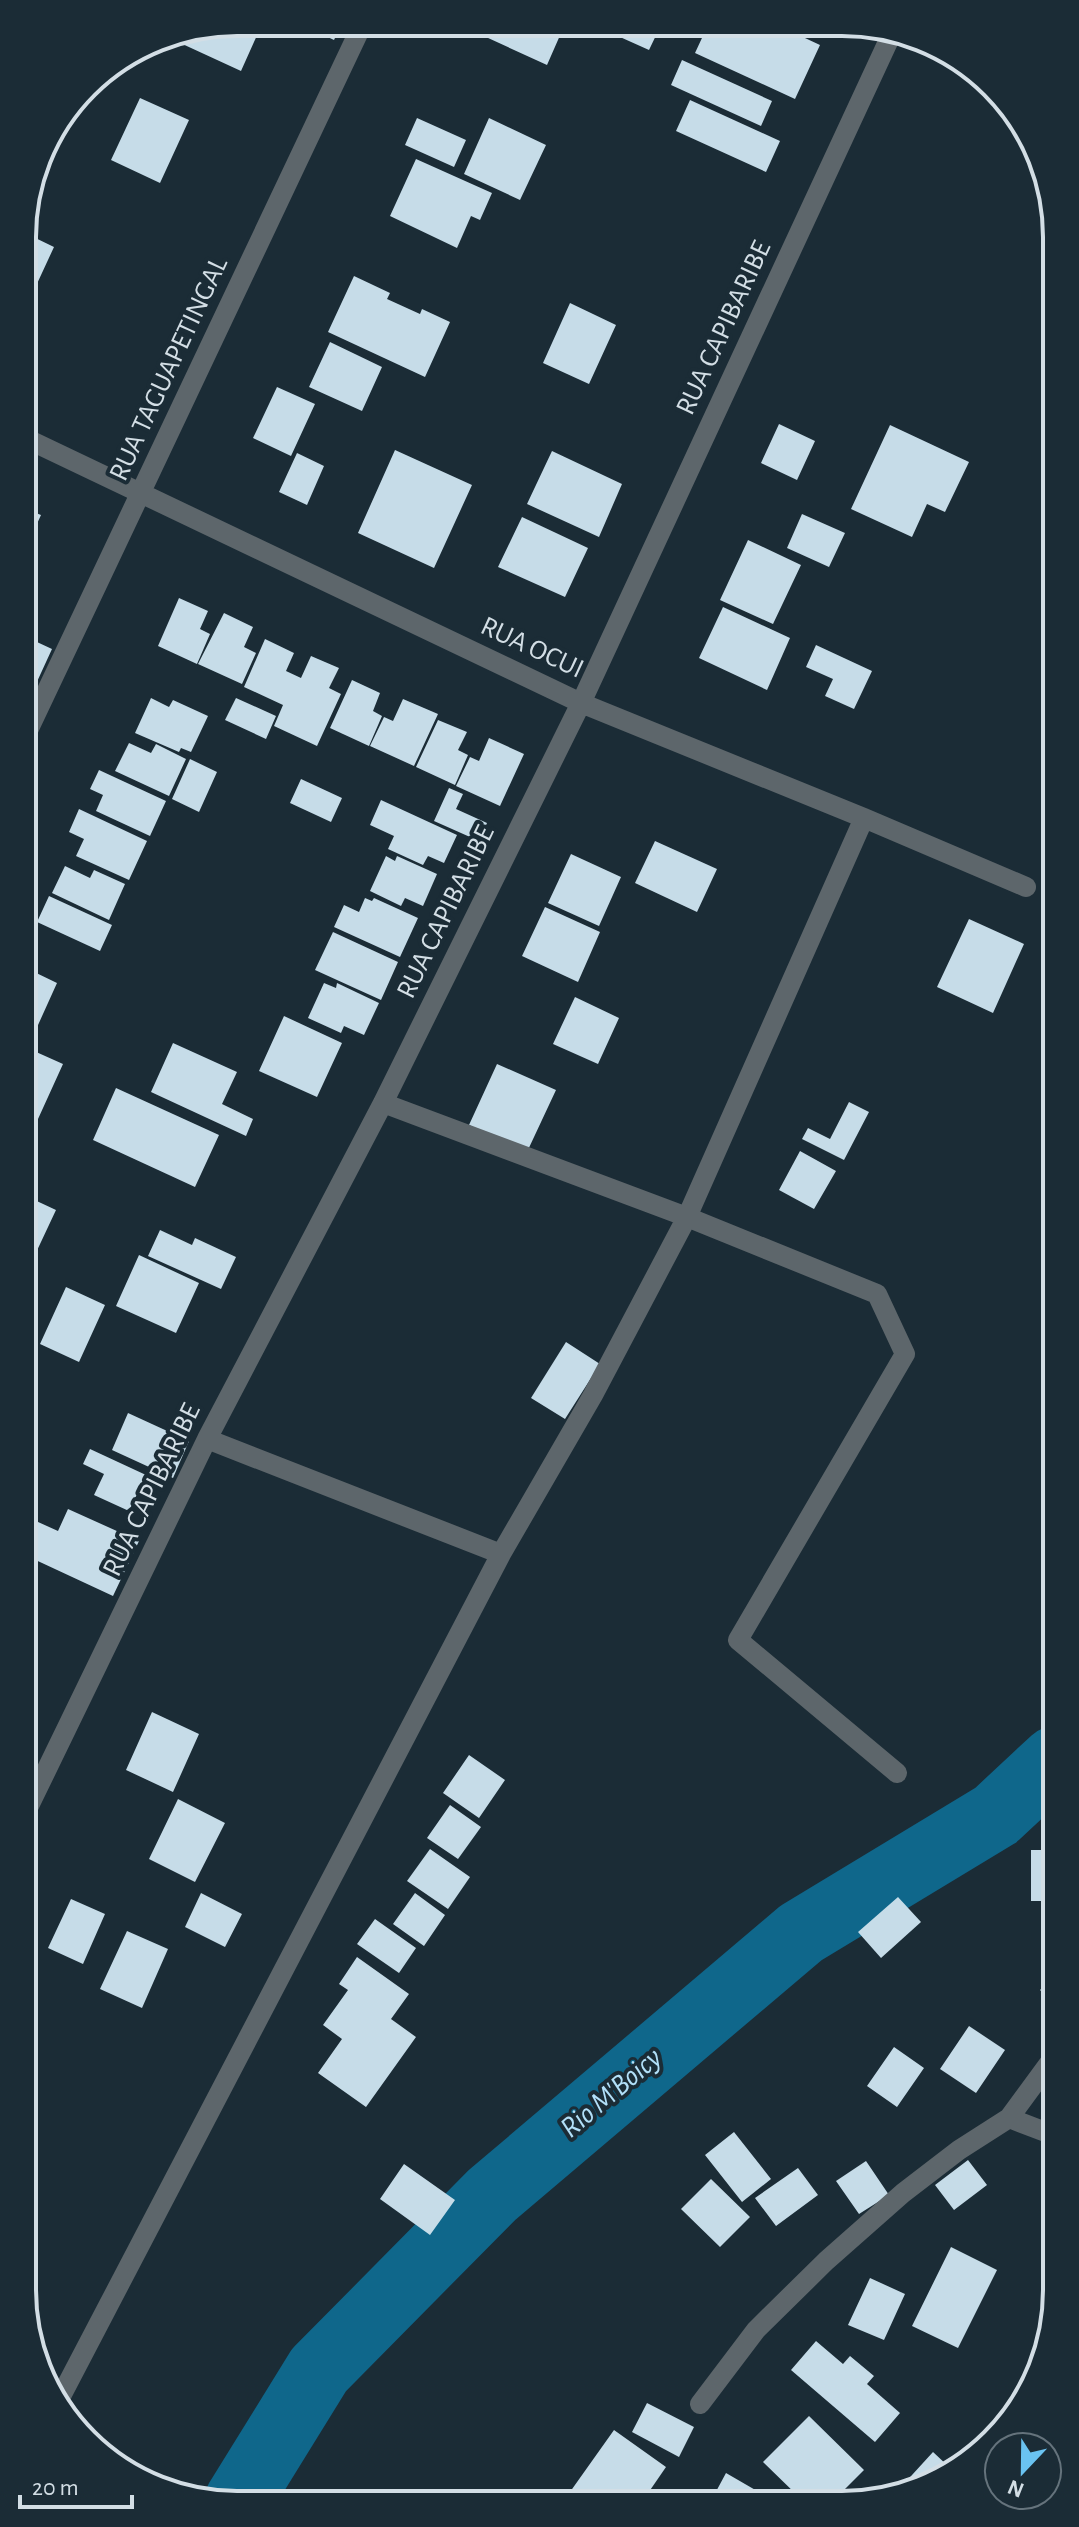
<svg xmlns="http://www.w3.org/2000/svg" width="1079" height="2527" viewBox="0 0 1079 2527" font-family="'Alegreya Sans',sans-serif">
  <rect width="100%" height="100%" fill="#1b2c36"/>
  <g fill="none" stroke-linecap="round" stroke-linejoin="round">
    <path stroke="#0f678b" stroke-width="68" d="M238,2501L319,2370L492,2195L801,1933L996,1815L1055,1760"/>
  </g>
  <path fill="#c6dce8" d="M237,22H263L241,71L165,36Z
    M296,22L342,23L334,40Z
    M479,24H565L547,65L475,32Z
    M591,24L661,25L649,50Z
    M708,25H777L820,45L795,99L695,53Z
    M806,26H834L829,36Z
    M682,60L772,101L761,126L671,85Z
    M140,98L189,120L160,183L111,160Z
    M690,100L780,141L766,172L676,131Z
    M417,118L466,140L454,167L405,145Z
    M489,118L546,145L520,200L464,174Z
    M50,135L53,137L39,167L44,142Z
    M416,159L492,193L480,220L471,216L457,248L390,216Z
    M23,232L54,247L23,314Z
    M354,276L390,293L387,299L420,314L422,309L450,322L425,377L328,332Z
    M570,303L616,325L589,384L543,363Z
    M330,342L382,367L362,411L309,387Z
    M277,387L315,404L291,456L253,438Z
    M779,424L815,441L797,480L761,463Z
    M890,425L969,462L945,512L927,504L912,537L851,509Z
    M395,450L472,485L434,568L358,533Z
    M552,451L622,484L599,537L527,504Z
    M297,453L324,466L307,505L279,492Z
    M23,508L41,515L24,552Z
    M802,514L845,533L829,567L787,548Z
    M522,517L588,548L565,597L498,567Z
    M748,540L801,565L773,624L720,600Z
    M179,598L208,611L200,629L210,634L197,664L158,646Z
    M723,607L790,638L767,690L699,658Z
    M224,613L253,627L244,647L256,653L242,684L198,664Z
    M24,636L52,649L24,710Z
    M265,639L294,653L286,671L301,678L311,656L339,668L329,688L341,694L317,746L274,726L283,705L244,687Z
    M816,645L872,671L854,709L825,696L833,679L806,667Z
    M352,680L380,693L373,711L382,716L369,746L330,728Z
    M151,698L169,707L173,700L208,716L191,752L181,748L179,752L135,733Z
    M236,698L276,716L266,739L225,720Z
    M403,699L438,714L414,766L370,746L384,717L393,721Z
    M438,720L467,732L458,750L468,755L455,785L416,767Z
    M489,738L524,754L500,806L456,786L470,757L479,761Z
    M129,743L151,753L156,744L186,759L169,796L115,771Z
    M190,759L217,772L199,812L172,799Z
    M99,770L166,801L150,836L96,811L103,795L90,789Z
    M301,779L342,798L331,822L290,803Z
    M449,788L463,794L456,809L487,823L479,841L434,821Z
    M381,800L457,835L444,863L428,856L423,865L388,849L394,836L370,825Z
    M79,809L147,841L129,880L76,856L84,839L69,832Z
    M655,841L717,869L697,912L635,883Z
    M571,854L621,877L599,926L548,903Z
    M386,856L395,861L397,856L437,874L423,906L405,898L401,906L370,891Z
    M65,866L90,878L94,870L125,884L109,920L52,893Z
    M49,896L112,925L100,951L37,922Z
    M365,898L372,901L374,898L418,918L400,957L334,927L344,905L359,912Z
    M545,907L600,932L578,982L522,956Z
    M969,919L1024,944L993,1013L937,987Z
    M333,932L398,962L381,1000L315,970Z
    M28,969L57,983L29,1045L25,1044V976Z
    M324,983L336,988L337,983L379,1003L364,1035L344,1026L341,1033L308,1018Z
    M575,997L619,1018L598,1064L553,1044Z
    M284,1016L342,1043L317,1097L259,1071Z
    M173,1043L237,1072L222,1104L253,1119L246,1136L151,1092Z
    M25,1047L63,1064L38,1119L25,1113Z
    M497,1064L556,1090L527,1152L469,1125Z
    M116,1088L219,1135L195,1187L93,1140Z
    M849,1102L869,1112L844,1160L802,1139L808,1128L830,1139Z
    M800,1151L836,1171L814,1209L779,1190Z
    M26,1196L56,1210L33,1259L26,1256Z
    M160,1230L192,1245L195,1238L236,1257L221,1289L148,1256Z
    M139,1255L199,1283L176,1333L116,1306Z
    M66,1287L105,1305L79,1362L40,1344Z
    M566,1342L600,1364L565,1419L531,1398Z
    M128,1413L189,1441L173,1478L112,1450Z
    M90,1449L146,1475L129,1511L94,1495L104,1474L83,1464Z
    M68,1509L139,1541L113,1596L27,1556V1517L58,1531Z
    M152,1712L199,1734L173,1792L126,1770Z
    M469,1755L505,1780L479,1818L443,1793Z
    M178,1799L225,1823L195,1882L149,1859Z
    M450,1805L481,1827L458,1859L427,1838Z
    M430,1849L470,1877L448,1909L407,1881Z
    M1031,1850H1055V1901H1031Z
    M201,1893L242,1914L225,1947L185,1927Z
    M415,1893L445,1915L424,1946L393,1924Z
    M898,1897L921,1922L881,1958L858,1932Z
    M71,1899L105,1914L83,1964L48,1948Z
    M375,1919L416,1948L399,1973L357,1944Z
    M127,1931L168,1949L142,2008L100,1989Z
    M357,1957L409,1994L391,2019L416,2037L366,2107L318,2073L342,2039L323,2025L348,1990L339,1984Z
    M1055,1975L1056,2000V2006L1040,1990Z
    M969,2026L1005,2050L976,2093L940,2069Z
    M894,2047L924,2068L897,2107L867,2086Z
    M734,2132L771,2179L742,2202L705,2155Z
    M968,2160L987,2185L954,2210L935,2185Z
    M866,2161L889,2195L859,2214L836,2181Z
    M404,2164L455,2200L430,2235L380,2199Z
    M798,2168L818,2195L776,2226L755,2198Z
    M711,2179L750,2217L720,2247L681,2209Z
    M1056,2214V2250L1044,2245Z
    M951,2247L997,2270L958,2348L912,2326Z
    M870,2278L905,2294L884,2340L848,2325Z
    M816,2341L843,2364L850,2356L874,2376L867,2384L900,2413L875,2442L791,2370Z
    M647,2403L694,2427L679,2457L632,2432Z
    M809,2416L864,2470L836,2498H800L763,2462Z
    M614,2430L666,2467L644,2499H565Z
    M933,2452L948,2466L897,2498H891Z
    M726,2473L769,2498L712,2499Z
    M439,2489L455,2500H431Z"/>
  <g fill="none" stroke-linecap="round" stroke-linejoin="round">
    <path stroke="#5d666b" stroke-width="20" d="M23,437L581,703L864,818L1026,887
      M24,739L363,23
      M383,1103L687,1217L877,1294L905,1354L738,1640L897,1773
      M207,1439L501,1554
      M28,1808L207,1439L383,1103L581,703L893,31
      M1056,2054L1009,2118L1056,2136
      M60,2398L501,1554L593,1395L687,1217L864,818
      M700,2404L756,2330L826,2261L903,2193L959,2150L1009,2118"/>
  </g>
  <g text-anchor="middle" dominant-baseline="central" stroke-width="8" stroke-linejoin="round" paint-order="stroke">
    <g font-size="28" fill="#d3dee5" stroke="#1b2c36">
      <text transform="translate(724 328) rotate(-65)">RUA CAPIBARIBE</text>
      <text transform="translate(169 369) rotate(-65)">RUA TAGUAPETINGAL</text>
      <text transform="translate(532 648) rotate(25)">RUA OCUI</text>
      <text transform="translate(446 912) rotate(-64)">RUA CAPIBARIBE</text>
      <text transform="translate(152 1490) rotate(-64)">RUA CAPIBARIBE</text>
    </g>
    <g font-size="30" font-style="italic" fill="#b2e0f9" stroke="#1b2c36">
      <text transform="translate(611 2093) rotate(-40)">Rio M'Boicy</text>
    </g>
  </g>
  <path d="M0 0H1079V2527H0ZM237 36H842A201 201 0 0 1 1043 237V2290A201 201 0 0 1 842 2491H237A201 201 0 0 1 36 2290V237A201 201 0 0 1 237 36Z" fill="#1b2c36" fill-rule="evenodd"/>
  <path fill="none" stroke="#d3dee5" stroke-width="4" d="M237 36H842A201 201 0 0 1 1043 237V2290A201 201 0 0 1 842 2491H237A201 201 0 0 1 36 2290V237A201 201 0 0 1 237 36Z"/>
  <g transform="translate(1023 2471) rotate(202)"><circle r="38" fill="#1b2c36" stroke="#65737c" stroke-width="2"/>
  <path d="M0-6L14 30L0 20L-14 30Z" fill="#6ac3f1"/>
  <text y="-12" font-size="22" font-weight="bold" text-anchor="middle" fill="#d3dee5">N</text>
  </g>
  <path d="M20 2495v12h112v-12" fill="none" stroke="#d3dee5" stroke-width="4"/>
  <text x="32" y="2495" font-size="24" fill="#d3dee5" stroke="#1b2c36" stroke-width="6" paint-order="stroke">20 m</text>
</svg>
